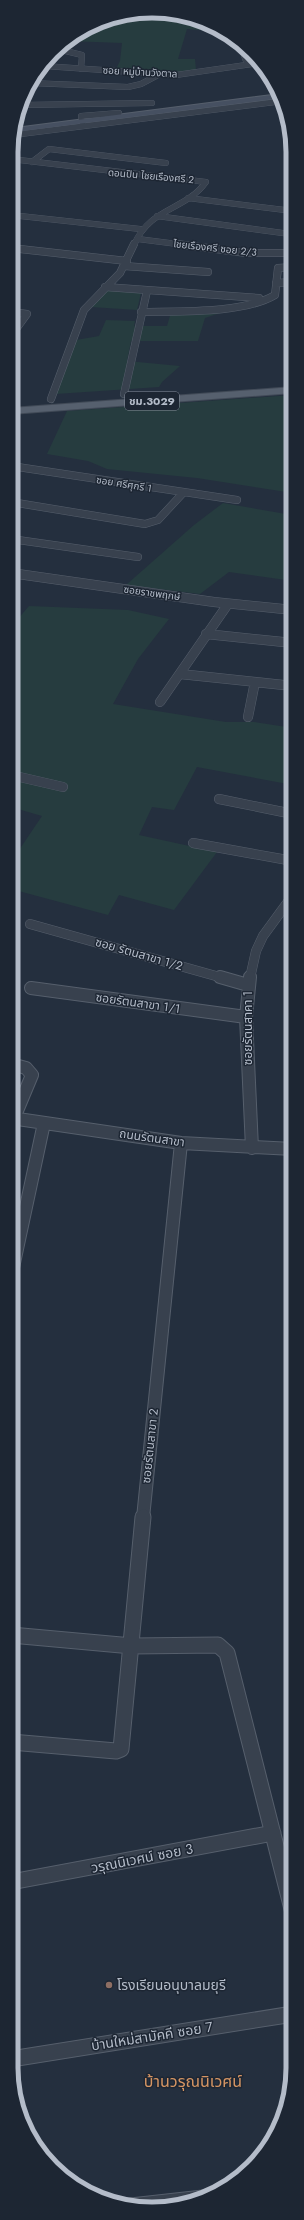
<svg xmlns="http://www.w3.org/2000/svg" width="304" height="2220" viewBox="0 0 304 2220" font-family="Jost,'Noto Sans Thai',sans-serif">
  <rect width="100%" height="100%" fill="#242f3e"/>
  <path fill="#263c3f" d="M162,12L214,25L224,32L187,29L178,59H195L196,70L174,72L116,69L120,61L122,43L68,41L105,19Z
    M107,290L141,293L137,310L91,307Z
    M215,310L220,313L205,318L198,341H131L127,361L180,366L162,382L159,387L56,394L76,340L99,336L106,320L135,321L134,326H167L171,312Z
    M293,395V493L197,478L107,469L88,461L47,454L67,411Z
    M293,500V581L229,572L200,594L126,585L194,525L223,503L286,514Z
    M29,606L128,610L169,619L138,659L113,704L226,722H254L293,728V785L197,767L174,810L152,807L139,835L217,852L174,910L119,895L108,915L11,889V862L42,816L11,807V627Z"/>
  <g fill="none" stroke-linecap="round" stroke-linejoin="round">
    <g stroke="#565f6c" stroke-width="6">
      <path id="street-far4" d="M240,44L247,64
        M57,49L82,55L81,69
        M44,66L176,75L259,63
        M30,83L128,87L141,84L158,75
        M21,105L152,103
        M82,122L81,116L119,113
        M13,135L283,101
        M11,159L206,182C185,211 150,207 134,245
        M32,162L49,149L166,163
        M188,198L293,211
        M11,215L140,229
        M157,216L290,234
        M138,239L185,245
        M290,245H293"/>
    </g>
    <g stroke="#565f6c" stroke-width="8">
      <path id="street-far3" d="M177,244L246,253H293
        M290,245H293
        M11,248L127,261
        M124,266L208,272
        M276,283L293,282
        M105,287L259,298
        M11,312L27,314L11,336
        M141,312C178,311 243,314 275,295L278,268L293,267
        M124,394L147,291
        M51,399L84,310L120,273L134,244
        M11,466L237,500
        M11,502L145,524L158,520L183,493
        M11,539L138,557"/>
    </g>
    <g stroke="#565f6c" stroke-width="10">
      <path id="street-far2" d="M11,573L214,602L293,610
        M206,634L293,643
        M180,674L293,686
        M160,702L228,604
        M248,717L255,682
        M11,775L63,787
        M219,799L293,814
        M11,833L15,835
        M193,843L293,861
        M30,924L223,978
        M250,978L256,951L263,936L293,895"/>
    </g>
    <g stroke="#565f6c" stroke-width="14">
      <path id="street-far1" d="M220,977L248,985
        M250,977L246,1017L252,1148
        M31,988L246,1017
        M11,1064L26,1068L32,1075L14,1118
        M11,1118L181,1143L293,1149
        M11,1277L44,1123
        M143,1518L181,1143"/>
    </g>
    <g stroke="#565f6c" stroke-width="17">
      <path id="street" d="M11,1635L132,1646L218,1645L227,1653L293,1913
        M11,1742L116,1751L121,1749L143,1517
        M11,1882L273,1833
        M11,2059L293,2014
        M131,2206L203,2198"/>
    </g>
    <g stroke="#565f6c" stroke-width="2">
      <path id="secondary" d="M280,94L282,98L14,132L15,128Z"/>
    </g>
    <g stroke="#414a57" stroke-width="2">
      <path id="primary" d="M293,387V393L11,414V408Z"/>
    </g>
    <use href="#street-far4" stroke="#38414e" stroke-width="5.5"/>
    <use href="#street-far3" stroke="#38414e" stroke-width="7"/>
    <use href="#street-far2" stroke="#38414e" stroke-width="9"/>
    <use href="#street-far1" stroke="#38414e" stroke-width="12"/>
    <use href="#street" stroke="#38414e" stroke-width="15"/>
    <use href="#secondary" fill="#465061" fill-rule="evenodd"/>
    <use href="#primary" fill="#56606e" fill-rule="evenodd"/>
  </g>
  <circle fill="#8d6e63" stroke="#1d2633" stroke-width="1.5" cx="109" cy="1985" r="4"/>
  <g text-anchor="middle" dominant-baseline="central" stroke-width="3" stroke-linejoin="round" paint-order="stroke">
    <g font-size="10" fill="#b4bcc9" stroke="#1d2633">
      <text transform="translate(140 72) rotate(3)">ซอย หมู่บ้านวังตาล</text>
      <text transform="translate(151 176) rotate(5)">ดอนปิน ไชยเรืองศรี 2</text>
      <text transform="translate(215 248) rotate(6)">ไชยเรืองศรี ซอย 2/3</text>
      <text transform="translate(124 484) rotate(9)">ซอย ศรีศุกรี 1</text>
      <text transform="translate(152 593) rotate(8)">ซอยราชพฤกษ์</text>
    </g>
    <rect fill="#1d2633" stroke="#878f9c" stroke-width="1" x="125" y="392" width="54" height="18" rx="3"/>
    <g font-size="11" font-weight="bold" fill="#b4bcc9">
      <text x="152" y="401">ชม.3029</text>
    </g>
    <g font-size="12" fill="#b4bcc9" stroke="#1d2633">
      <text transform="translate(139 954) rotate(16)">ซอย รัตนสาขา 1/2</text>
      <text transform="translate(138 1003) rotate(8)">ซอยรัตนสาขา 1/1</text>
      <text transform="translate(248 1028) rotate(-90)">ซอยรัตนสาคา 1</text>
      <text transform="translate(152 1138) rotate(8)">ถนนรัตนสาขา</text>
      <text transform="translate(150 1446) rotate(-84)">ซอยรัตนสาขา 2</text>
    </g>
    <g font-size="14" fill="#b4bcc9" stroke="#1d2633">
      <text transform="translate(142 1858) rotate(-11)">วรุณนิเวศน์ ซอย 3</text>
      <text transform="translate(152 2036) rotate(-9)">บ้านใหม่สามัคคี ซอย 7</text>
    </g>
    <g font-size="14" fill="#b4bcc9" stroke="#1d2633" text-anchor="start">
      <text x="117" y="1985">โรงเรียนอนุบาลมยุรี</text>
    </g>
    <g font-size="16" fill="#d59563" stroke="#1d2633">
      <text x="193" y="2081">บ้านวรุณนิเวศน์</text>
    </g>
  </g>
  <path d="M0 0H304V2220H0ZM152 18H152A134 134 0 0 1 286 152V2068A134 134 0 0 1 152 2202H152A134 134 0 0 1 18 2068V152A134 134 0 0 1 152 18Z" fill="#1d2633" fill-rule="evenodd"/>
  <path fill="none" stroke="#b4bcc9" stroke-width="5" d="M152 18H152A134 134 0 0 1 286 152V2068A134 134 0 0 1 152 2202H152A134 134 0 0 1 18 2068V152A134 134 0 0 1 152 18Z"/>
</svg>
